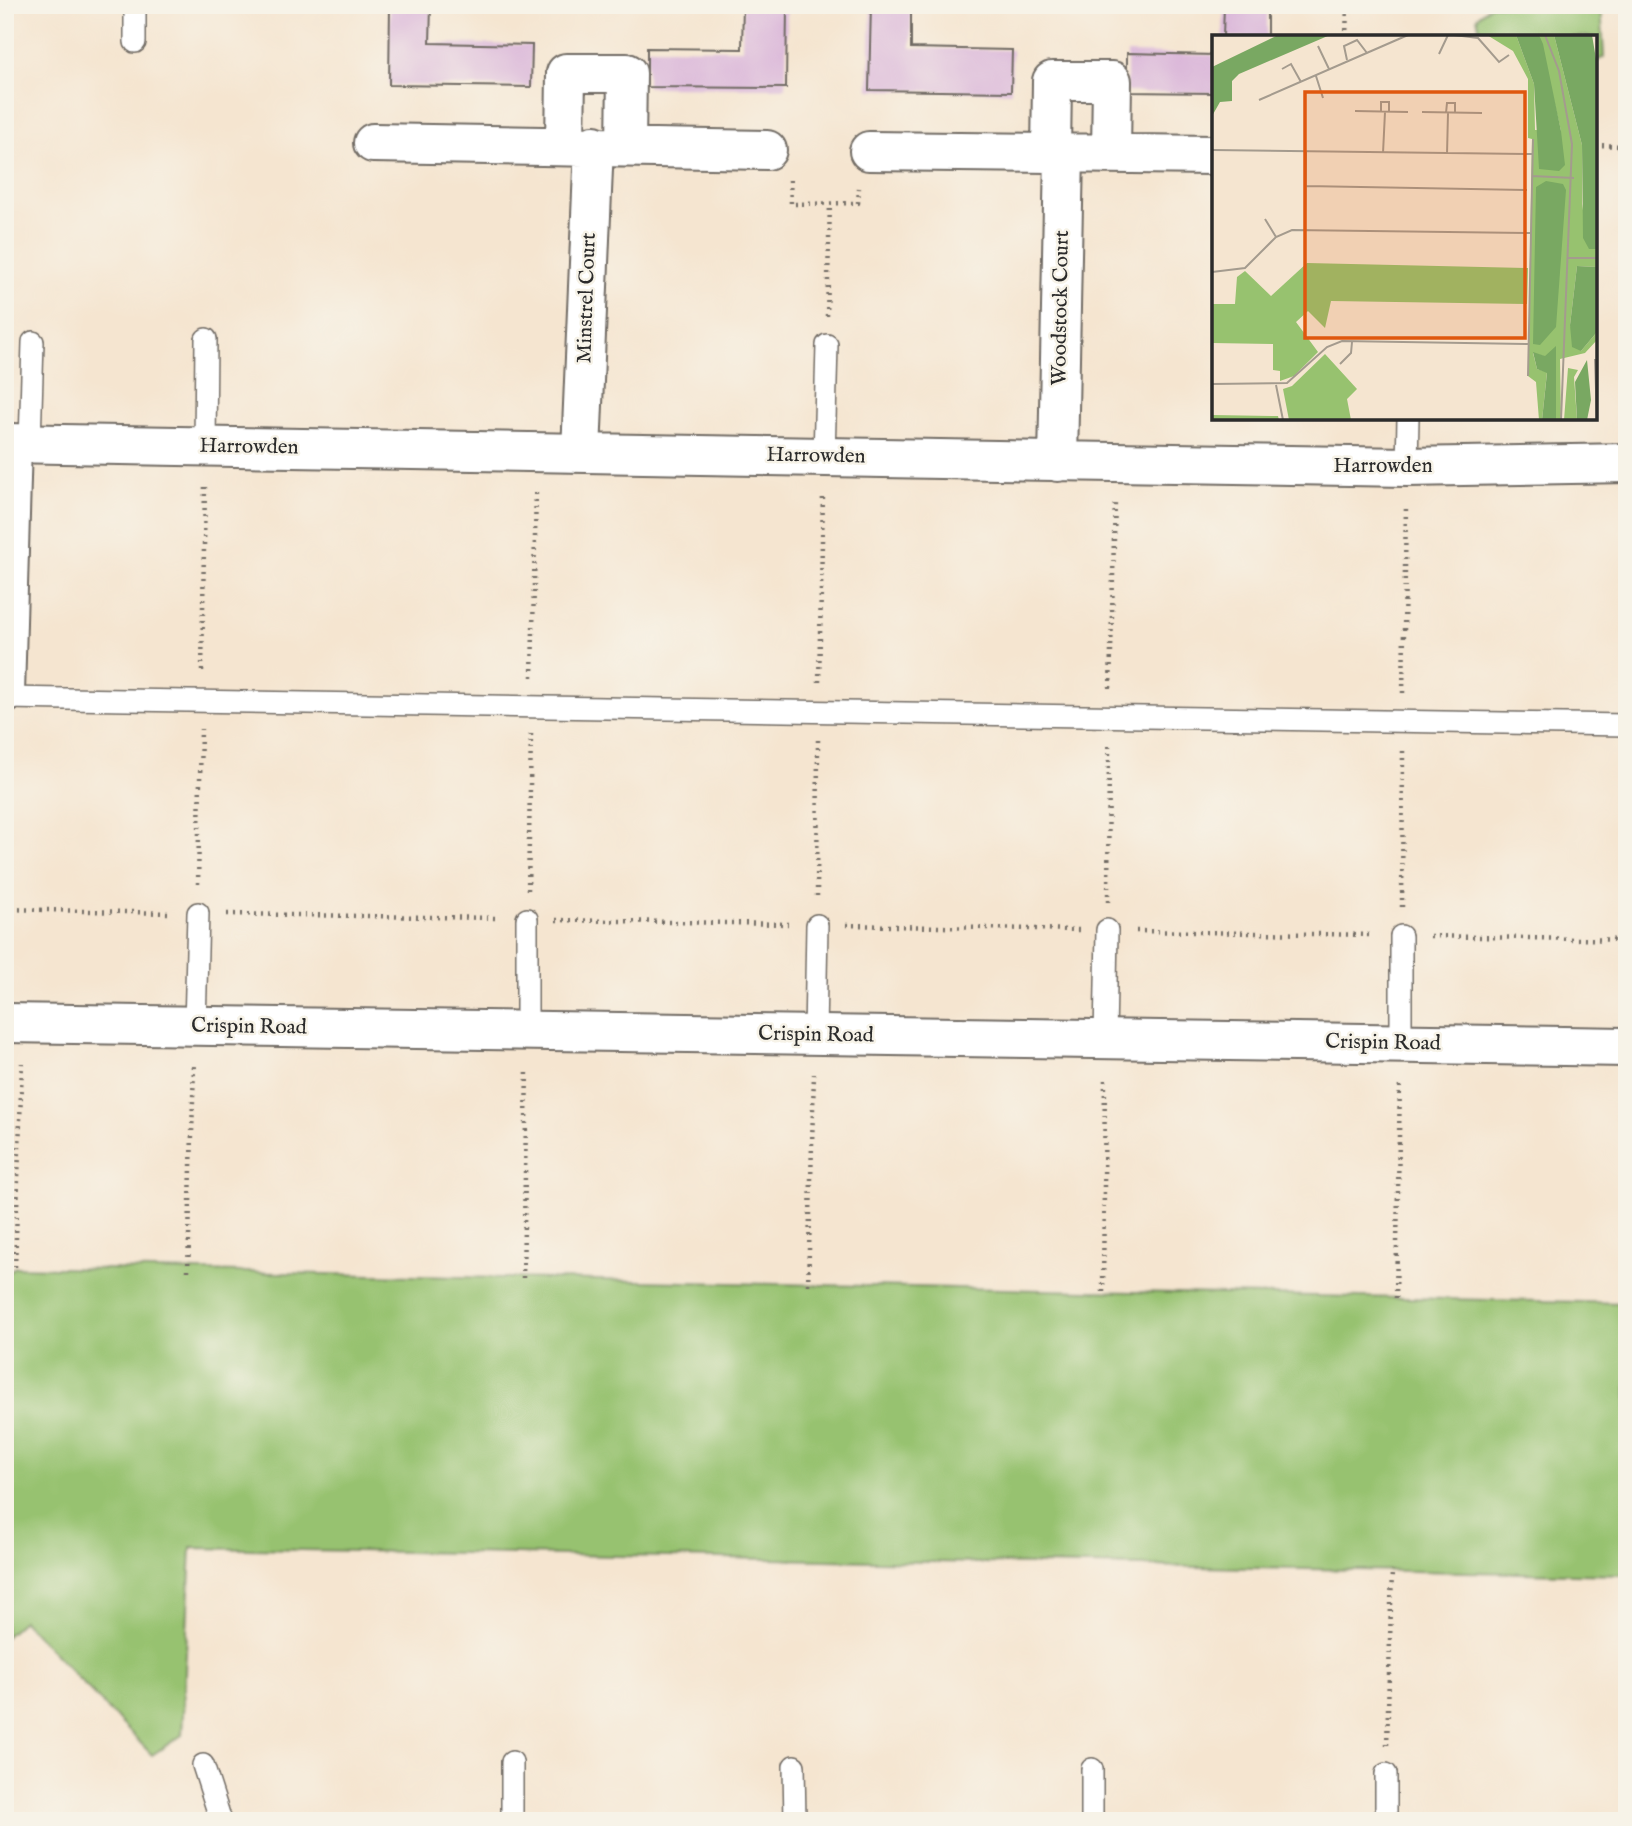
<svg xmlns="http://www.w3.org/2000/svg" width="1632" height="1826" viewBox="0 0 1632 1826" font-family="'IM FELL English',serif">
  <rect width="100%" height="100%" fill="#f7f3e8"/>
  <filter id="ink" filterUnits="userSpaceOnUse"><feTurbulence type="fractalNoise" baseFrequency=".0143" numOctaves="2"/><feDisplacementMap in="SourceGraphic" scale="14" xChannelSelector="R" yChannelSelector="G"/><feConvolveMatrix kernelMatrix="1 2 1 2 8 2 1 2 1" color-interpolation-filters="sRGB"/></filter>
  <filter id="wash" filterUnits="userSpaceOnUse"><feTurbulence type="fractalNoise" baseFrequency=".00686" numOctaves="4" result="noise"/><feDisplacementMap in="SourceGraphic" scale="28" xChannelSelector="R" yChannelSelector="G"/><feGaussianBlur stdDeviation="1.57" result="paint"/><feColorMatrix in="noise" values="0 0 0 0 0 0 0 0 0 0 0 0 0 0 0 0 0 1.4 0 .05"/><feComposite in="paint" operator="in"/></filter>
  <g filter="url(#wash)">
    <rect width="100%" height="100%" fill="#f5e5d0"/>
    <path fill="#97c26f" stroke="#61764d" stroke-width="2" d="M1491,5H1601L1604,57L1595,62V37H1481L1477,17Z
      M15,1267L1627,1303V1575L191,1548L182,1735L152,1755L23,1621L5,1637V1276Z"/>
    <g id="blocks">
      <path fill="#dab6d9" d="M390,5H431L430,43L532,45L531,87L389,85Z
        M743,5H787L786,88L647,87V48L742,49Z
        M871,5H911V48L1012,50L1011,92L869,90Z
        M1224,5H1267V37H1223Z
        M1127,53L1214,55V93L1127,92Z"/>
    </g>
  </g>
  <g filter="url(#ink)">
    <use href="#blocks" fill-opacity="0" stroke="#726c65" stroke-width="2"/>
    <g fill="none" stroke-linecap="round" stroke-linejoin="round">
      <g stroke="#726c65" stroke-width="24">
        <path id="service" d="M135,5V42
          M30,443L33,342
          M205,446L206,339
          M824,457L827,345
          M1407,467L1408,418
          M5,698L1627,725
          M527,919V1030
          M195,1026L198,913
          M815,1035L817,925
          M1105,1039L1107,930
          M1401,1043V936
          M512,1762V1821
          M203,1765L221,1821
          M794,1766L795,1821
          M1092,1769V1821
          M1386,1821V1774"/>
      </g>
      <g stroke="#726c65" stroke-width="42">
        <path id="minor" d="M373,143L767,150
          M565,145L566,73H627L626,146
          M869,151L1214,155
          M1051,153L1052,81H1112L1111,153
          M5,443L1407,467L1627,463
          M581,452L594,145
          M1058,462L1064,153
          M5,694L12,443"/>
      </g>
      <g stroke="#726c65" stroke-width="42">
        <path id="tertiary" d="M5,1023L1627,1047"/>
      </g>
      <path stroke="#726c65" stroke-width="4.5" stroke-dasharray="2 5" stroke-linecap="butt" d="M1346,37L1347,5
        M1595,145L1627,146
        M790,180L791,204L858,203L859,188
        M827,316L830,204
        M202,671L205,484
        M532,677L536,489
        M819,682L823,495
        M1110,688L1115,501
        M1403,693L1406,506
        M198,884L201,729
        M528,890L531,734
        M817,896L818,740
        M1108,902L1109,746
        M1402,907L1403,751
        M5,909L169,913
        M227,914L498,918
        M556,920L788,924
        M846,925L1079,930
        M1136,931L1373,935
        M1430,936L1627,940
        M15,1267L22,1063
        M188,1271L194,1065
        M523,1278L527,1070
        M808,1285L814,1074
        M1103,1292L1105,1078
        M1396,1298L1400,1082
        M1387,1745L1392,1570
        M5,1820L6,1821"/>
      <use href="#service" stroke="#fff" stroke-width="21"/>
      <use href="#minor" stroke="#fff" stroke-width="38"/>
      <use href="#tertiary" stroke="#fff" stroke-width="38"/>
    </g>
  </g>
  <g text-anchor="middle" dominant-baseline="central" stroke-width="5" stroke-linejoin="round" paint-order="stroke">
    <g font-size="21" fill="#2b2b2b" stroke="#f7f3e8">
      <text transform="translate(587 298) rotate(-88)">Minstrel Court</text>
      <text transform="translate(1061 308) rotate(-89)">Woodstock Court</text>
      <text transform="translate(249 447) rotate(1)">Harrowden</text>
      <text transform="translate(816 456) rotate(1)">Harrowden</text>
      <text x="1383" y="466">Harrowden</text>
      <text transform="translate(249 1027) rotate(1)">Crispin Road</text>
      <text transform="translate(816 1035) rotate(1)">Crispin Road</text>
      <text transform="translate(1383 1043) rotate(1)">Crispin Road</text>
    </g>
  </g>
  <g transform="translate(1212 35)">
    <rect width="385" height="385" fill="#f5e5d0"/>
    <path d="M275,0H304L322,49L323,95L349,96L327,0H342L370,110V169L377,213L385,214V232L365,231L358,290L369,316L385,297V305L373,318L348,324L349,385H344L342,324L321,318L325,334L335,337L330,385H327L324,347L316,341L320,104L316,103V44L301,16ZM95,228L316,233L315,269L119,266L113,293L96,276L84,287L106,317L82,341L68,346V336L61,335V309L0,308V269H23L25,242L33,236L59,261ZM113,319L145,354L135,364L139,385H77L71,354L80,351ZM356,333L366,335L362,342L365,385H352ZM0,380L66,381L67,385H0Z" fill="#97c26f"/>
    <path d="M66,0H118L27,39L20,46V66L8,67L0,81V32ZM304,0H327L331,9L349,96L353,130L347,136L327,134L322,49ZM342,0H380L385,30V214H377L371,203L370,110ZM334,146L351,149L354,155L344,292L328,310L321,309L324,152ZM365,231L385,232V297L369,316L360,312L358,290ZM344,311V385H330L335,338L325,334L321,317L333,321ZM375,325L379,365L375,385H365L363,347Z" fill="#79a862"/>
    <path fill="none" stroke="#a49b8e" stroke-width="2" d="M242,0L266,3L287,27L297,20M333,0L347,36L360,109L349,385M106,11L117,34M227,19L236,0M135,25L132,11L145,5L155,18M70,34L79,29L89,47M104,41L111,63M47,65L196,0M143,76L196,77M169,77V67H177V77M210,77L270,78M234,78L235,68H243V78M0,115L320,119M171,118L173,77M235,119L236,78M320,141L362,143M94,151L315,155M53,184L64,202M93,195L94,117M356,223H385M0,237L33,233L64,202L80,195L319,198M383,324L385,385M128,329L139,318L140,307M316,341L321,104M0,349L75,348L115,312L130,306L317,309M64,350L71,385"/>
    <path fill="#df570e" fill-opacity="0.15" stroke="#df570e" stroke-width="3.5" d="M93,57H313V303H93Z"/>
    <rect width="385" height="385" fill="none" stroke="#2b2b2b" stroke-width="3.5"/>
  </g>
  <rect width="1632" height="1826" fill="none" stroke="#f7f3e8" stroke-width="28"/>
</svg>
